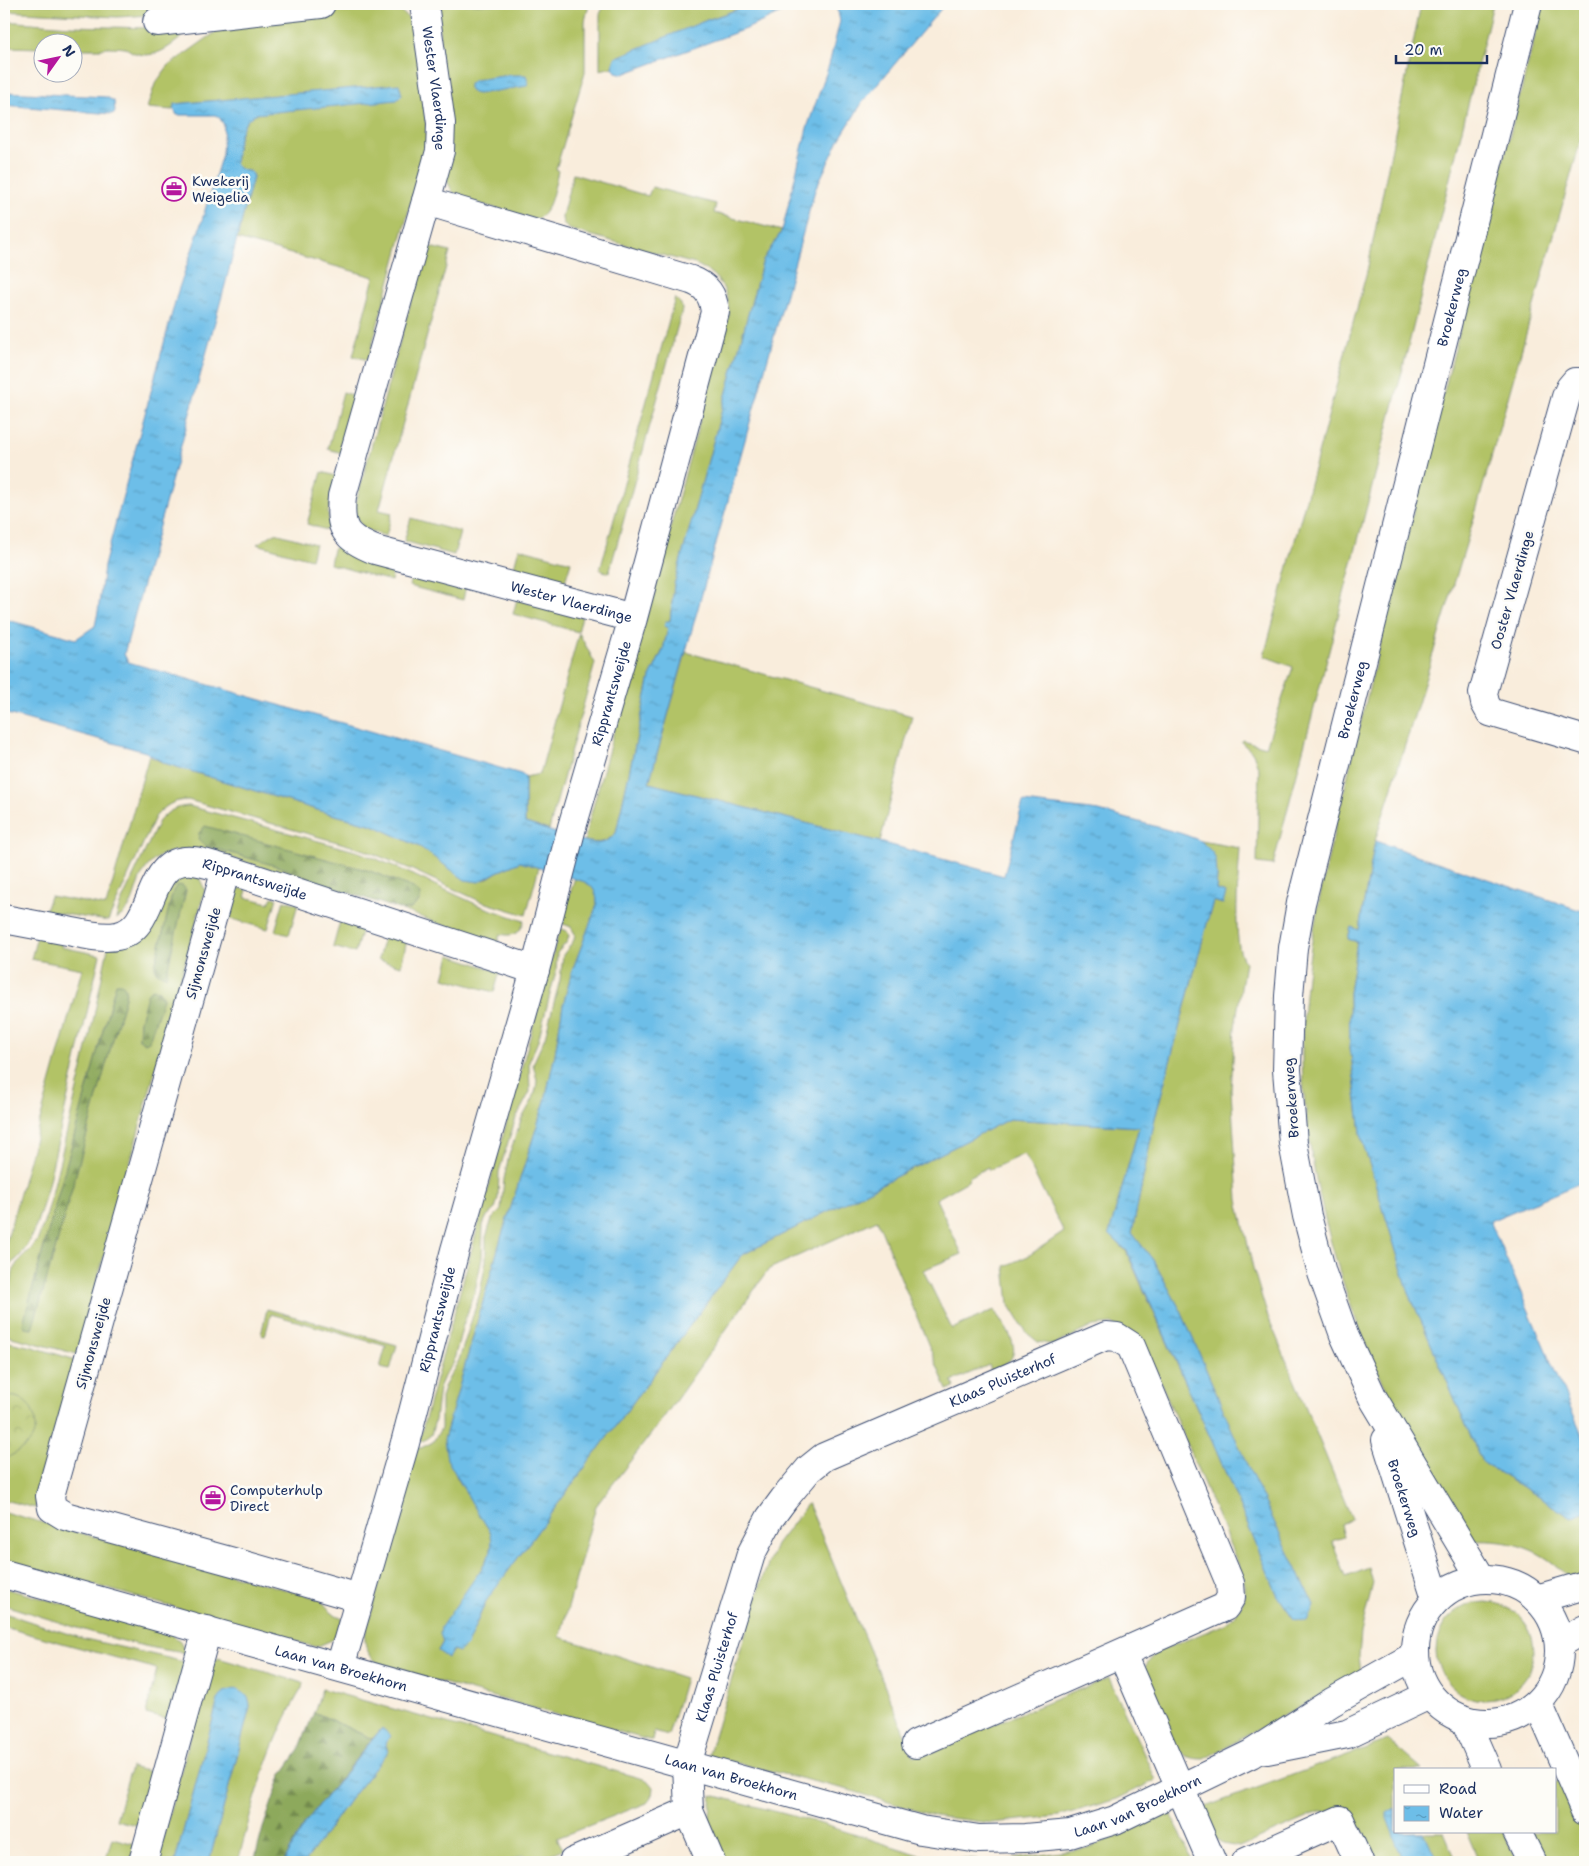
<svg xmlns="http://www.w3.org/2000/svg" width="1589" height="1866" viewBox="0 0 1589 1866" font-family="'Shantell Sans',sans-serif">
  <defs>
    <pattern id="forest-firs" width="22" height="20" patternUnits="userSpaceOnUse" patternTransform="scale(1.25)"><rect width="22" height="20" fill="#8da95b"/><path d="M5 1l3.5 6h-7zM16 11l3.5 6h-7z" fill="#728a4e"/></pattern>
    <pattern id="park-crowns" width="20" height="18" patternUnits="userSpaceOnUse" patternTransform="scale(1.25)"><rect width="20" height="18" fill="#b2c366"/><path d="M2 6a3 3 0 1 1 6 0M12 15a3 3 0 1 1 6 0" fill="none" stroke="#909f57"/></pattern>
    <pattern id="water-ripples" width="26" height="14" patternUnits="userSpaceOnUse" patternTransform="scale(1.25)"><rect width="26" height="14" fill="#6dbee8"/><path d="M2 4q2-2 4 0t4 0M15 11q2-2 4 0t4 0" fill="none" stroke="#599bbf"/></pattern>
  </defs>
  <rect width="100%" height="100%" fill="#fdfcf7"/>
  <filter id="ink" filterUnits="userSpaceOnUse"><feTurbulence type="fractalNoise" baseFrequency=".02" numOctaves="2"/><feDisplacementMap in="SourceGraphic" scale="10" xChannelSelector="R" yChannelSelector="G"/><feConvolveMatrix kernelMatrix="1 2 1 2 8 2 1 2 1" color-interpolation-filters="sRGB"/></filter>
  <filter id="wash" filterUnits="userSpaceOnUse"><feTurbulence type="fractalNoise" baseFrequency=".0096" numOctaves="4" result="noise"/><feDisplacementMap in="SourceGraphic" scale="20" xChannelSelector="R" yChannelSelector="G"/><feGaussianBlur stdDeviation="1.12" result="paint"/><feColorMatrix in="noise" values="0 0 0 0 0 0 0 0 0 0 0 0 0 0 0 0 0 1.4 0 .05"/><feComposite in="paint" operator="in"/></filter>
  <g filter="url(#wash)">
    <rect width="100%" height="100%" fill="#f9eddc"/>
    <path fill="#b2c366" stroke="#667962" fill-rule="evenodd" d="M4,4H259L152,15L117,17L4,11Z
      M383,4C399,9 409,14 415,30L428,140L368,360L353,356L374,277L237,239L253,177L251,172L240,169L235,163C238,144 238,125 255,114L399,85L175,104L173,110L147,108L155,84L168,66L220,29L315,12Z
      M438,4H589L585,21V72L556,169L558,171C554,185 551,219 533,219L460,198C452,193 449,186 446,177Z
      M605,4H753L707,20L613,64V67L600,70V14Z
      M1421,4H1493L1401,376L1273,865L1257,863L1259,770L1253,753L1241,742L1242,740L1266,747L1293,667L1264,656L1367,271Z
      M1543,4H1585V125L1476,511L1417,707L1375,841L1359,930L1351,927L1348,939L1357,942L1349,993L1350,1047L1362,1140L1409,1293L1482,1462L1572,1518L1585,1512V1573L1569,1579C1545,1549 1510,1539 1473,1541C1437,1475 1394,1412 1365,1343C1341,1284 1323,1220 1312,1158C1307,1124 1302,1088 1302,1054C1302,971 1321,887 1340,807C1355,745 1371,682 1386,620C1437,414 1492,209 1543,4Z
      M4,21L70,26L191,29C176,42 157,61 135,53C131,52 129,49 125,48C118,47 111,47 105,47L102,49H73L72,42H42V48L4,47Z
      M573,174L648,196L652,187L716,204L714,213L782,231L763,260L674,585L670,621L664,626L668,628L663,650L650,677L616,833C606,843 599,844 585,841L586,832L729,315C729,290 718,274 695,264L568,229C564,225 562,222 562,216Z
      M426,246L450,252L379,510L392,513L386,536C368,531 355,528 355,506Z
      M675,298L681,304L682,310L609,573L600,570Z
      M343,392L359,397L342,453L328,449Z
      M322,472L336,476L328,513L330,527L326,530L307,524Z
      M411,518L460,532L454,555L404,541Z
      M275,533L315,544L311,559L257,544Z
      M341,545L394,566L391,581L330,564L333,549Z
      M519,548L571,562L564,585L513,571Z
      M413,571L466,586L463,600L409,586Z
      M517,599L582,617L578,632L513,614Z
      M579,633L595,663L549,830L525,823V777L540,774Z
      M686,652L912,716L880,842L649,783Z
      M149,756L164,763L324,812L373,825L420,847L438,859L485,880L497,872L520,862L539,867L526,915L480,901L408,868L362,849L188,800C173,800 165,806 155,817L108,921L45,911L50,896L106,906Z
      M189,806L359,852L396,867L478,905L524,921C521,934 512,937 500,934L497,945L402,910L411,909L420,894L413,888L370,871L205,827L203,845L287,869L336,889L201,849C172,849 149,853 138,884C133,899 131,911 116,919L119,907L159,821C168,811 175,807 189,806Z
      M1201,841L1240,848C1239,871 1231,946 1245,962L1235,1027L1231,1090L1238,1200L1253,1268L1267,1314L1352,1519L1341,1524L1344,1537L1332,1541L1346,1577L1369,1568L1373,1583L1361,1633L1359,1656L1361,1673L1204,1759C1191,1759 1184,1757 1174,1747L1143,1670L1155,1653L1225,1624L1236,1614L1244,1600V1578L1145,1346L1112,1324L1093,1326L1054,1345L1038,1342L1027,1333L1009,1304L1005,1266L1028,1256L1064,1232L1024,1154L989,1170L988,1167L969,1177L968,1181L936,1199L962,1254L923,1270L952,1329L994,1310C1002,1323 1023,1347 1009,1361C1004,1365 997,1368 991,1371L989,1365L952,1381L955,1387L947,1390L877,1220L769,1269L664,1417L596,1506L560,1637L685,1678L668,1736L654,1732L652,1741L382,1666C370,1658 364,1649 365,1635L417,1448H421L433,1442L441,1428V1398L444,1387L459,1360L480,1293L486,1261V1237L492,1219L501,1210L504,1179L509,1155L521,1120L533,1099L536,1089L537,1080L533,1064L545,1037L560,980L563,955L574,940L575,934L571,927L561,923L575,877C590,884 597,886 597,905L572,971L563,1005L555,1054L545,1101L501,1238L444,1440L457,1478L490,1531L492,1540L491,1551L438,1651L453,1650L455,1651L474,1629L486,1601L742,1255L1009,1119L1139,1127L1109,1234L1126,1251L1215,1448L1278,1596L1294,1619L1314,1605L1247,1466L1181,1311L1153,1260L1132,1233L1155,1118L1213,901L1222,904L1226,893L1216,890C1218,869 1216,856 1201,841Z
      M181,875H188L199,877L205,890L77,1354L4,1335V1316L9,1299L13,1272L17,1263L31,1249L38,1239L47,1214L89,1040L108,948L166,885ZM178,885L186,890L165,976L156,971L155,966L173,891ZM114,990L126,992L125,997C93,1108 65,1219 32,1329L26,1328L23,1324L24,1320ZM159,991L163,998L139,1039L140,1020Z
      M239,888L247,890L245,897L269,903L272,897L277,898L268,929L221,916L226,896L238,890Z
      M284,900L298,904L289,935L275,931Z
      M341,918L363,925L355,953L333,947Z
      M560,928L567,931L569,936L567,942L557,953L556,971L538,1041L529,1062L530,1092L516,1118L508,1142L499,1172L498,1198L495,1209L487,1216L483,1225L482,1258L475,1291L462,1328L453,1364L445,1374L439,1388L435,1420L431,1435L423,1441H419Z
      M385,933L407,940L401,966L378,960Z
      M37,936L62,941L61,947L100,955L47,1189C41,1210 29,1262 4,1266V1250L82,969L31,959Z
      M450,955L500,972L494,992L444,978Z
      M267,1309L397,1345L390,1370L380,1368L386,1346L271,1314L265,1336L261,1335Z
      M4,1341L33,1347L76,1360L35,1508L4,1500Z
      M808,1503L914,1756L1109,1678L1156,1780L1117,1799L1059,1816L992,1823L934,1816L849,1790L708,1756L763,1577L776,1545Z
      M4,1512L320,1599L332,1613L343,1618L334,1639L316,1647L4,1560Z
      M4,1588L170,1633L180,1641L185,1653C122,1645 64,1623 4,1605Z
      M1436 1651a49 49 0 1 1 98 0a49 49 0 1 1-98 0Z
      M4,1613L81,1638L185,1662L169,1720L146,1714L157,1669L4,1627Z
      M218,1658L303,1683L302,1688C270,1741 253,1803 238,1862H209L250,1707L248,1698L228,1690L218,1700L175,1862H156L209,1669Z
      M322,1689L647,1780L653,1787L652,1797L647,1803L557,1838L563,1849L531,1862H527L524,1855L506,1862H305L349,1800L388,1752L382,1728L372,1739L314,1712Z
      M1388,1740L1422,1770H1395V1832H1444L1457,1862H1377C1364,1833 1358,1809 1320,1812L1239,1847L1223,1844L1216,1839L1205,1815V1807Z
      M131,1767L154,1773L140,1826L116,1820Z
      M1560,1781C1571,1807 1585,1834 1585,1862H1540L1526,1832H1555V1783Z
      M712,1795L812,1821L920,1855L995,1862L1088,1848L1171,1813L1193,1862H725L709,1825Z
      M1466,1832H1503L1518,1862H1479Z
      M112,1838L135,1844L130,1862H105Z"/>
    <path fill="url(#forest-firs)" stroke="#546c5c" d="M205,826L370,871L413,888L420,894V901L410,909L402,910L336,889L287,869L203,845L198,840L199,833Z
      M177,885L183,886L186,890L166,976L162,975L156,971L155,966L173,891Z
      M116,983H121C126,987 126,991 125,997C93,1108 65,1219 32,1329L26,1328L23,1324L24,1320Z
      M153,989L159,991L163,998L149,1041L145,1043L139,1039L140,1020L148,992Z
      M314,1712L372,1739L304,1824L284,1862H254L263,1828L281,1776L299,1750Z"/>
    <path fill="url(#park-crowns)" stroke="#667962" d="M4,1397C7,1397 12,1396 16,1397C36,1403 42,1431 27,1445C21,1451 11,1455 4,1460Z"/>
    <path fill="url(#water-ripples)" stroke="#4476a3" d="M753,4H801L748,28L623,74L616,72L613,67L614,60L617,57L707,20Z
      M833,4H945L862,103L839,140L815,190L649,783L880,842L1004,876L1023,802L1099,811L1183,834L1201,841L1212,852L1216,860L1217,876L1216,890L1226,893L1223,904L1213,901L1155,1118L1132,1233L1153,1260L1181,1311L1247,1465L1314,1605L1307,1622L1294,1619L1278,1596L1215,1448L1127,1251L1109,1234L1139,1127L1009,1119L742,1255L486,1601L467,1645L459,1652L453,1650L448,1658L438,1651L443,1642L440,1634L441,1627L484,1565L491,1551L492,1540L490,1531L473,1505L447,1459L444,1440L501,1238L545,1101L555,1054L563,1005L572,971L597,905C597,894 595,888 585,882L520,862L497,872L479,882L465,880L420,847L373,825L324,812L164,763L146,752L4,713V619L76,639L95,626L98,612L104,566L178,291L199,230L222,154L224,125L219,117L215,115H177L173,108L175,104L399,84L402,95L397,100L255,114C238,125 238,143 235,163L240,169L251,172L253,177L225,285L124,654L128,662L521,774L525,777V823C540,827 587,845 600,843C606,843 612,837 616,833L650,677L663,650L668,628L664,626L666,621H670L674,585L763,260L782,231L807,128L829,65L840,21L838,12Z
      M510,75H526L528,82L527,86L478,94L473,93L469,89V84L474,80Z
      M4,92L106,97L114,101L115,112L112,114L4,105Z
      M1375,841L1585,912V1181L1490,1221L1585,1441V1512L1572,1518L1482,1462L1409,1293L1362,1140L1350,1047L1349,993L1357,942L1348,939L1351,927L1359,930Z
      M235,1689C244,1692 250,1696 250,1707L209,1862H175L218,1700L224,1692Z
      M382,1728L391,1736L385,1743L388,1752L349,1800L305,1862H284L304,1824Z
      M1395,1808V1832H1424L1438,1862H1404L1387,1818V1813Z"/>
  </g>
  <g filter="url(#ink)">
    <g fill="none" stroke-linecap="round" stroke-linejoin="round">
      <g stroke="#3c4c71" stroke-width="30">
        <g id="minor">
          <path id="s1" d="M424,4L441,123L440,151L426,201"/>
          <path d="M157,22L321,4"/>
          <path d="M1585,382H1575L1570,388L1566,397L1483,693L1485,703L1490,712L1585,740"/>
          <path d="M226,869L50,1496L52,1508L65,1516L237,1563L359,1598"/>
          <path id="s2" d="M4,919C25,923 46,927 68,931C83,934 101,939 117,936C159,928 143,857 193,861C204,862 216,867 226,869L535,970"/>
          <path id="s3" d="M4,1574L921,1830L979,1839L1025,1838L1070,1834L1115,1820L1251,1754L1332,1702L1414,1656"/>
          <path d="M1537,1599L1585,1585"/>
          <path d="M1559,1644L1585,1629"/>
          <path d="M1122,1654L1212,1862"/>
          <path id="s4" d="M340,1667L405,1443L455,1250L535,970L572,827L633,618L715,312C713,295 707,286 691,280L426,201L342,496C339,529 344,537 375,550L633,618"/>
          <path d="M1267,1750L1347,1734L1429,1695"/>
          <path d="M143,1862L207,1630"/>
          <path d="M573,1862L689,1811"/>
          <path id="s5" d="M711,1862L689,1811L687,1764L751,1554L770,1518L784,1499L809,1469L824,1457L1106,1336L1117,1337L1131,1346L1230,1583L1231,1597L1225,1607L916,1744"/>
          <path d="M1246,1862L1340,1820L1359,1862"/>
        </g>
      </g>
      <g stroke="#3c4c71" stroke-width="30">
        <g id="tertiary">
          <path id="s6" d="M1386,1440L1436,1598"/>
          <path id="s7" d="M1481,1578L1373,1398L1344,1335L1322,1273L1307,1216L1293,1143L1287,1070L1289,996L1293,948L1301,903L1528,4"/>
          <circle cx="1487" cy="1651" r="72"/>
          <path d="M1538,1703L1585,1811"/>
          <path d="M1465,1720L1487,1770"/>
          <path d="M1517,1832L1532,1862"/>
        </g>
      </g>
      <use href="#minor" stroke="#fff" stroke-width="28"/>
      <use href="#tertiary" stroke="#fff" stroke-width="28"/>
    </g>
  </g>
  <defs>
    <g id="office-ring" transform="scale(1.25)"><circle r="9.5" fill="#fdfcf7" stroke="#b5179e" stroke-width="1.5"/><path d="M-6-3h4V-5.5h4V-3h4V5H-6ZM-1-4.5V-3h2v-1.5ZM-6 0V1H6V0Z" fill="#b5179e"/></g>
  </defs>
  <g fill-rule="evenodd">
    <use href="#office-ring" x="174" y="189"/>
    <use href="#office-ring" x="213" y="1498"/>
  </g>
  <g text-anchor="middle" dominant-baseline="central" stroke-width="5" stroke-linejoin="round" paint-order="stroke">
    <g font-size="14" fill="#1b2f5e" stroke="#fdfcf7">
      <text stroke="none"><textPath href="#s1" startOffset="85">Wester Vlaerdinge</textPath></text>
      <text stroke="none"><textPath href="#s7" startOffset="1334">Broekerweg</textPath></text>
      <text transform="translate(1512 590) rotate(-74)">Ooster Vlaerdinge</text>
      <text stroke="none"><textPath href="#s4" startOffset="2306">Wester Vlaerdinge</textPath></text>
      <text stroke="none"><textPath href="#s4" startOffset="1011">Ripprantsweijde</textPath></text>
      <text stroke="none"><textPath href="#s7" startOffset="929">Broekerweg</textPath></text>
      <text stroke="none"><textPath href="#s2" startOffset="294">Ripprantsweijde</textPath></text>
      <text transform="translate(203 953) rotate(-74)">Sijmonsweijde</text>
      <text transform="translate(1291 1098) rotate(-94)">Broekerweg</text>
      <text stroke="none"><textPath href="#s4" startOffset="361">Ripprantsweijde</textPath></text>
      <text transform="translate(93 1343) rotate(-74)">Sijmonsweijde</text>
      <text stroke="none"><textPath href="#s5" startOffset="639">Klaas Pluisterhof</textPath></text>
      <text stroke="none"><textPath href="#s6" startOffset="61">Broekerweg</textPath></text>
      <text stroke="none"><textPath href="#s5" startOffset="204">Klaas Pluisterhof</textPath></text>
      <text stroke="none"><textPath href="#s3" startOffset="350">Laan van Broekhorn</textPath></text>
      <text stroke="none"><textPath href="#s3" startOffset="755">Laan van Broekhorn</textPath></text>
      <text stroke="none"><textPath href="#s3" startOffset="1175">Laan van Broekhorn</textPath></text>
    </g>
    <g font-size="14" fill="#1b2f5e" stroke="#fdfcf7" text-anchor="start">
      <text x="192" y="181">Kwekerij<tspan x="192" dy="16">Weigelia</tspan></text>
      <text x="230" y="1490">Computerhulp<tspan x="230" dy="16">Direct</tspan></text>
    </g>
  </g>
  <rect width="1589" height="1866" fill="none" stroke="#fdfcf7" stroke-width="20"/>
  <rect x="1394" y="1768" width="162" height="65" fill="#fdfcf7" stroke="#a3aaba"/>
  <rect x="1404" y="1785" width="25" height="8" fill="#ffffff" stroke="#a3aaba"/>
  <text x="1439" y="1794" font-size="15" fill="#1b2f5e">Road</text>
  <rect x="1404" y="1806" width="25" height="15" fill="url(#water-ripples)" stroke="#a3aaba"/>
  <text x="1439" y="1818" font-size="15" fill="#1b2f5e">Water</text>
  <g transform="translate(58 58) rotate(57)"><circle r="24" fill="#fdfcf7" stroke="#a3aaba"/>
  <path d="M0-4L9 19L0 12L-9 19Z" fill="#b5179e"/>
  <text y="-8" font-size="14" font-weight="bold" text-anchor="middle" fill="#1b2f5e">N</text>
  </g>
  <path d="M1396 55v8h91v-8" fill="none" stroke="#1b2f5e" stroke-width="2.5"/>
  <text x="1404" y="55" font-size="15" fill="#1b2f5e" stroke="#fdfcf7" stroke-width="4" paint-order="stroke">20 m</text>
</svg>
